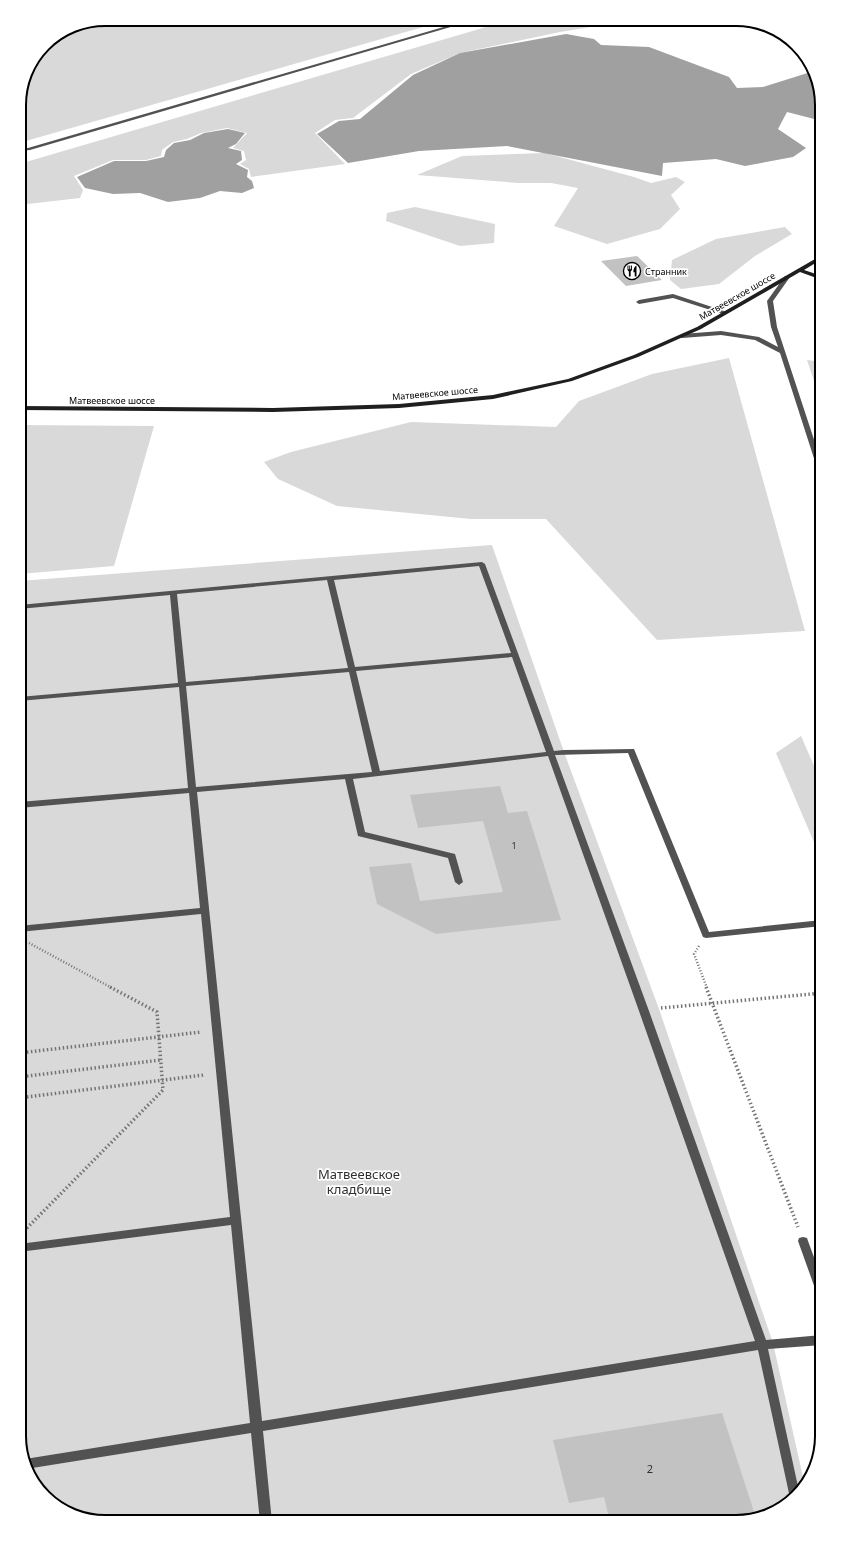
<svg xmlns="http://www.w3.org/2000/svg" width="841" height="1541" viewBox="0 0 841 1541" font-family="'Noto Sans',sans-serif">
  <rect width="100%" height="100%" fill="#fff"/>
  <path fill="#d9d9d9" d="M105,19H451L19,143V100L26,72L44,44L72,25Z
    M513,19H700L679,24L603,25L560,32L460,53L411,74L353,118L335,120L315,133L345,164L251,177L249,169L240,164L246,160L244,151L233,148L247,133L227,128L201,133L187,139L173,142L162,150L161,156L146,160H113L74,176L83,190L80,198L19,205V164Z
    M545,153L634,177L651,183L676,177L685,182L671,195L680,209L660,229L607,244L554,226L578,188L551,183H519L417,175L462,156Z
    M415,207L495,224L494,243L460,246L386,221L387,213Z
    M785,227L792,234L755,256L719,284L681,289L670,280L672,260L716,239Z
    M729,358L805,631L657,640L546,519H471L337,506L278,479L264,462L291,452L411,422L556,427L579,401L652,374Z
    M807,360L822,362V405Z
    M19,425L154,426L114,566L19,574Z
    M492,545L564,752L659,1009L773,1343L805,1486L769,1515L736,1522H100L57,1507L26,1469L19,1436V581Z
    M801,736L822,784V861L776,753Z"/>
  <path fill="#a0a0a0" d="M566,34L594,39L601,45L649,47L729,77L737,88L763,87L814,71L822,105V121L787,112L778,129L806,148L793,157L745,166L716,159L663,163L662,176L507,146L419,151L348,163L317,134L339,121L360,119L413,75L460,53Z
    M228,129L245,133L236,144L228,148L241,151L242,160L236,164L248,170L247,177L252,181L254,188L242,193L220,191L200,198L168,202L140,193L113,194L85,188L77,177L114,161H146L164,157L166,150L174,143L190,140L204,133Z"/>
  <path fill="#c2c2c2" d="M637,256L662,280L626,286L601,261Z
    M500,786L508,813L527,811L561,920L436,934L377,904L369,867L411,863L420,901L503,892L483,821L418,828L410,795Z
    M722,1413L756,1518L736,1522H610L604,1497L569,1503L553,1440Z"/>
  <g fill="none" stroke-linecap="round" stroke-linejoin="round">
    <path stroke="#747474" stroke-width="1.5" stroke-dasharray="0.5 1" stroke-linecap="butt" d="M718,21L724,19"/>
    <path stroke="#747474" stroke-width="2.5" stroke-dasharray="1 2" stroke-linecap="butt" d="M29,943L112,988
      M699,946L694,954L707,988"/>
    <path stroke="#747474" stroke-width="3.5" stroke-dasharray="1.5 2.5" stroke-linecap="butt" d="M706,987L798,1227
      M661,1008L822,993
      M19,1053L201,1032
      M19,1077L161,1060
      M19,1098L204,1075
      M24,1231L163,1090L157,1012L110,987"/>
    <path fill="#525252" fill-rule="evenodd" d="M471,19H478L30,150L19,151V149L28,148Z
      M673,294L727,312L728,313L723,314L673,298L639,304L636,302L639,300Z
      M482,562L485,564L554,751L564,750L634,749L709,932L822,920V926L706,938L703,937L628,753L555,755L649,1011L766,1340L822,1335V1345L768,1349L799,1491L790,1498L758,1350L263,1431L272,1522H260L251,1433L26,1469L24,1459H25L250,1423L231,1225L19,1252V1244L230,1217L201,914L19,932V926L200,908L189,793L19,808V802L188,788L179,687L19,701V697L178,683L170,595L19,609V605ZM479,566L511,653L355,667L334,580ZM327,580L348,668L186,682L177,594ZM512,657L546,752L380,771L356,671ZM349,672L372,772L196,787L186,686ZM548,756L639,1011L755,1341L262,1421L197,792L345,779L358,836L448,858L455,882L459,885L463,882L455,854L365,832L353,779Z
      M803,1237L807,1238L808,1241L822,1279V1299L818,1297L817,1294L798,1241L799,1238Z"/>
    <path fill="#525252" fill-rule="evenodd" d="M785,276L790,277L773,301L777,327L822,464V476L819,474L780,353L755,340L721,335L682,338L679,336L682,334L721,331L759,337L778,347L771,327L767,301Z"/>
    <path fill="#1f1f1f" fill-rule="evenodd" d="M822,255V259L804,270L822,276V280L800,272L701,329L638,357L572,381L493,399L399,408L273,412L19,410V406L273,408L399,404L493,395L568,379L634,355L697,327Z"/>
  </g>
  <defs>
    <g id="restaurant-ring" transform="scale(0.9)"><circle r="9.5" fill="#fff" stroke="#000" stroke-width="1.5"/><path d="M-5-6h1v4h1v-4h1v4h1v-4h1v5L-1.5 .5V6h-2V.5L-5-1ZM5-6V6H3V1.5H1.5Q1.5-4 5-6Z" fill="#000"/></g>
  </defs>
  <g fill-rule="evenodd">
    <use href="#restaurant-ring" x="632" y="271"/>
  </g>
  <g text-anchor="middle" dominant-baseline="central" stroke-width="3.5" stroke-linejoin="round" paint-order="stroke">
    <g font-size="9" fill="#000" stroke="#fff" text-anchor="start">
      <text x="645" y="271">Странник</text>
    </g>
    <g font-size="9" fill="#000" stroke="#fff">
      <text transform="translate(737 296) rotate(-30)">Матвеевское шоссе</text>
      <text transform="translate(435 393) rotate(-5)">Матвеевское шоссе</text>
      <text x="112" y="400">Матвеевское шоссе</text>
    </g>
    <g font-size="9" fill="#303030">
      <text x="514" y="845">1</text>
    </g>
    <g font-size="11" fill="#303030">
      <text x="650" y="1468">2</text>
    </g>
    <g font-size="13" fill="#303030" stroke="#fff">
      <text x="359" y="1174">Матвеевское<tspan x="359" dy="15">кладбище</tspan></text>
    </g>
  </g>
  <path d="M0 0H841V1541H0ZM105 26H736A79 79 0 0 1 815 105V1436A79 79 0 0 1 736 1515H105A79 79 0 0 1 26 1436V105A79 79 0 0 1 105 26Z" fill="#fff" fill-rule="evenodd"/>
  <path fill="none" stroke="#000" stroke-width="2" d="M105 26H736A79 79 0 0 1 815 105V1436A79 79 0 0 1 736 1515H105A79 79 0 0 1 26 1436V105A79 79 0 0 1 105 26Z"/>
</svg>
